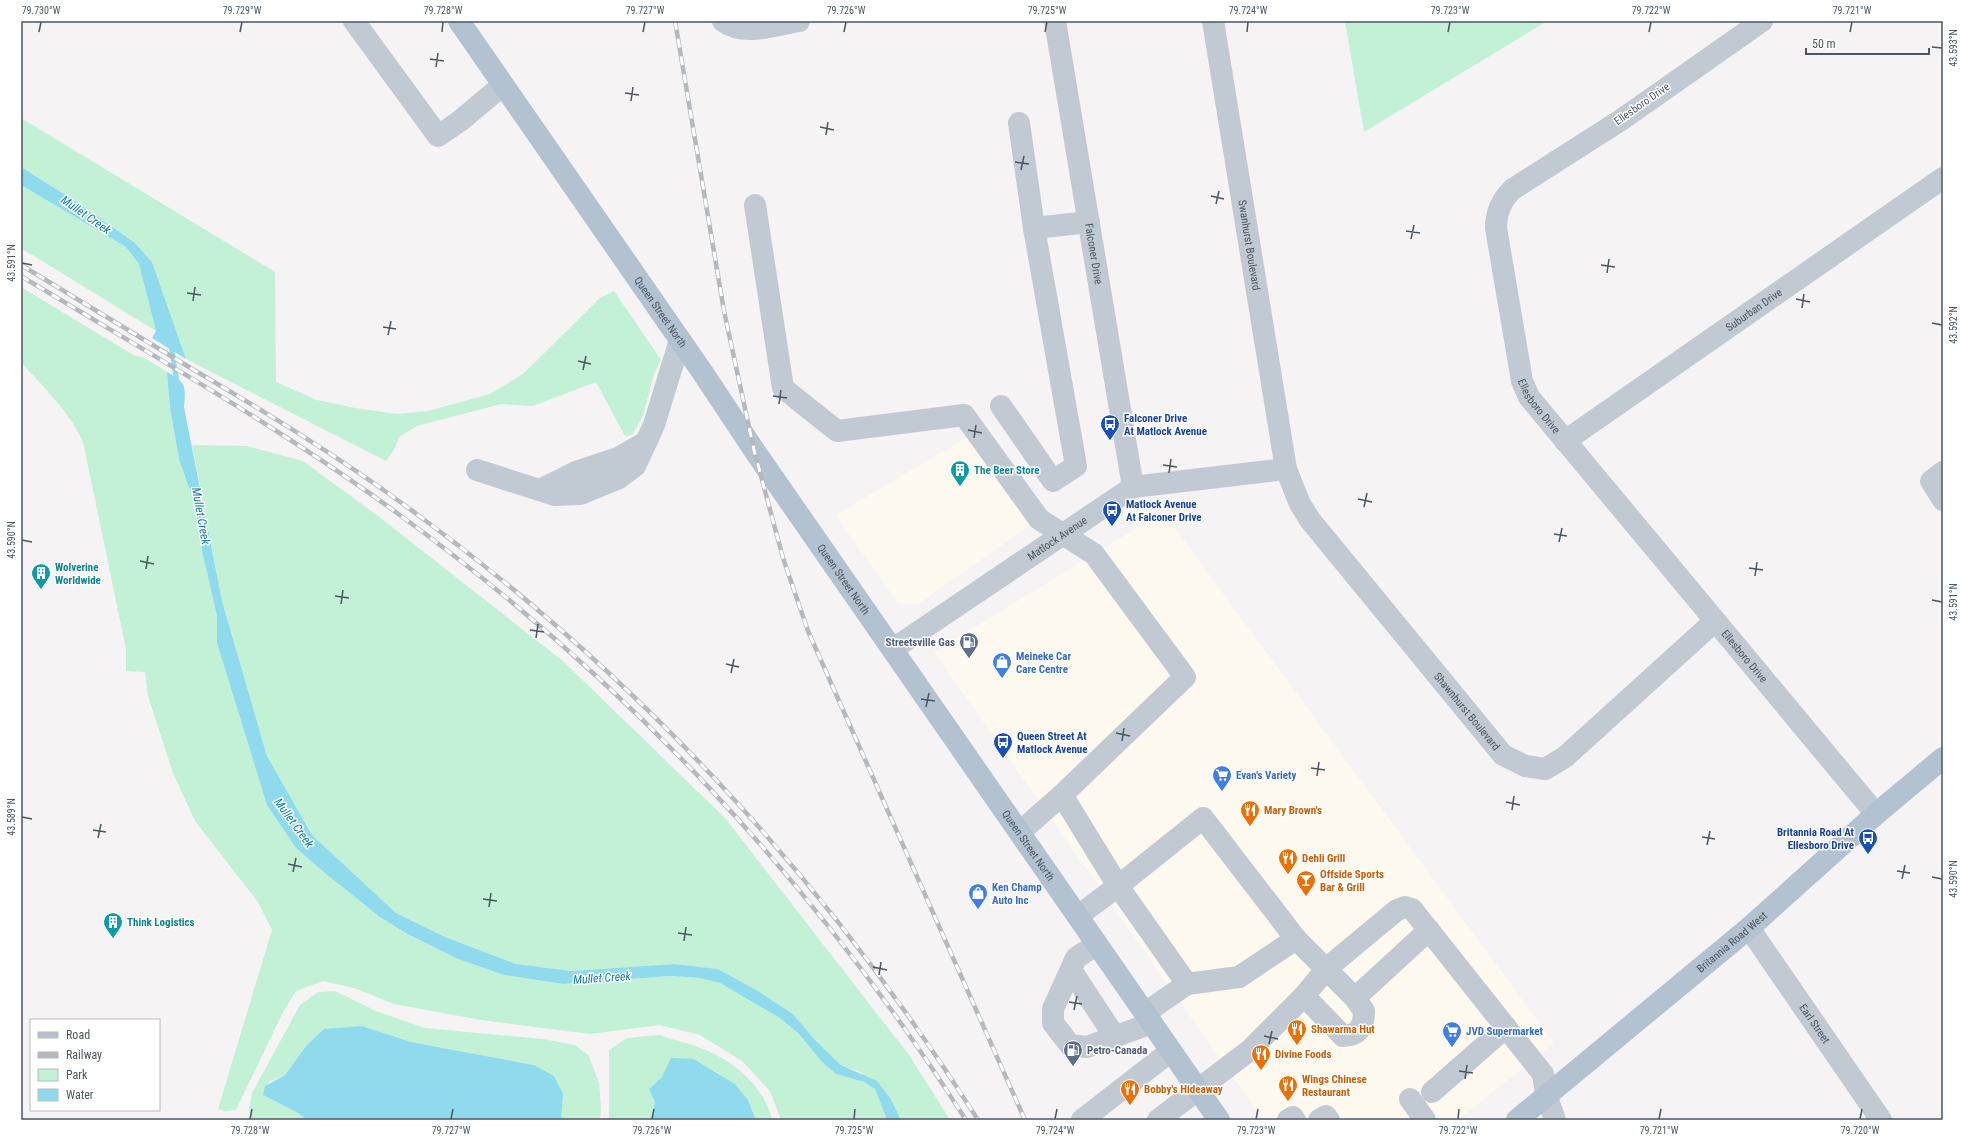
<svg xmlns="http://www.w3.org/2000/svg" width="1964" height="1141" viewBox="0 0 1964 1141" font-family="'Roboto Condensed',sans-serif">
  <rect width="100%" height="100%" fill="#f5f3f3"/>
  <path fill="#fdf9ef" d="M983,428L1039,519L917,605L898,603L835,515Z
    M1163,512L1554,1043L1458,1120H1263L934,652Z"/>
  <path fill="#c3f1d5" d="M1345,21H1542L1544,23L1364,132Z
    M21,118L275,272L276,382L317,400L355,408L397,414L428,411L490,394L523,374L600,298L614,291L661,360L654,374L643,416L632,435L625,436L596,382L533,406L501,404L417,426L399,437L394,450L386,461L186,359L152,262L135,243L72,199L21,167Z
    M21,185L126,247L139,264L156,331L21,248Z
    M21,287L135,356L143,357L167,372L170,408L179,459L195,505L202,551L217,616V643L267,804L296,848L326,874L380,917L406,934L458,959L504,975L563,984L670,976L700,978L720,983L780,1018L799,1034L821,1061L836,1074L864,1082L875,1089L887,1120H781L770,1091L742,1061L700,1035L660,1025L590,1034L481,1020L394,1004L354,988L323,981L296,991L283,1012L236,1110L225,1111L218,1109L272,930L258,902L195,821L173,773L148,696L145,672L126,671V649L83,442C70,412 43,387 21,362Z
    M192,445L247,446L303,461L378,516L564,662L725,818L909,1055L950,1120H901L891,1099L860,1072L841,1065L816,1041L793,1014L758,991L718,969L674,964L572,971L516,964L445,937L396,913L312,835L267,756L222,601Z
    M335,991L376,1011L425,1028L543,1039L575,1045L589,1056L599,1083L601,1109L600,1120H561L563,1094L534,1065L411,1042L362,1026L292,1066L285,1075L270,1081L263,1095L298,1113L307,1120H252L249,1109L252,1093L300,1005L318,992Z
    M659,1035C673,1040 689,1043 703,1049C734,1061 765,1087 772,1120H756C744,1084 724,1077 694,1059L662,1077L649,1089L655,1102L651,1120H609V1050L627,1038Z"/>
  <path fill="#90daee" d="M21,167L72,199L135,243L152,262L186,359L152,338L156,331L139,264L126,247L21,185Z
    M167,372C186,383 186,385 184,407L222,601L267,756L312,835L396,913L445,937L516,964L572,971L674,964L718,969L758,991L793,1014L816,1041L841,1065L877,1081L891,1099L901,1120H887L875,1089L864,1082L836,1074L821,1061L799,1034L780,1018L720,983L700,978L670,976L563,984L504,975L458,959L407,934L380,917L326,874L296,848L267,805L217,643V616L202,551L195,505L179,459L170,408Z
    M362,1026L411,1042L534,1065L554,1076L563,1094L561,1120H307L298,1113L263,1095L265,1086L285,1075L307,1045L324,1029Z
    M671,1058L694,1059L735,1084L748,1100L756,1120H651L655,1102L649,1089L662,1077Z"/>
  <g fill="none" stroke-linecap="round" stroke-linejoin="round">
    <path stroke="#90daee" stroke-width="5" d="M171,345L177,383"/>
    <g stroke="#c1cad2" stroke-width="22">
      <path d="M354,21L438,136L460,121L503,85"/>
      <path d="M723,21C744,37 775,25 799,21"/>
      <path id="s1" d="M1055,21L1133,487"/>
      <path id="s2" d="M1213,21L1286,469L1300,504L1310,520L1503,755L1525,766L1545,769L1565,757L1715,621"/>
      <path id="s3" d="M1762,21L1621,120L1513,189C1501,200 1496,212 1496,228L1522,381L1529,397L1876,814"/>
      <path d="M1019,123L1034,228L1089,222"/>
      <path d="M755,205L783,388L837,431L964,415L1039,519L1094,554L1185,677L1062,795"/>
      <path d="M1001,406L1053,481L1076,466L1034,228"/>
      <path id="s4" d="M1565,441L1943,178"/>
      <path d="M477,470L555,495L580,494L619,478L635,466L654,425L680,340"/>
      <path d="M1943,472L1931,481L1943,500"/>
      <path d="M540,490L576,472L618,458L646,442"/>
      <path id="s5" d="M893,649L1133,487L1286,469"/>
      <path d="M1020,832L1062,795L1118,886L1203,818L1296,939L1355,998L1429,930"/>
      <path d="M1078,916L1118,886L1187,984L1145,1013"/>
      <path id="s6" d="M1749,928L1881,1120"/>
      <path d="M1097,944L1076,958L1053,1009V1023L1070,1045L1087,1047L1152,1023"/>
      <path d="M1071,970L1115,1037"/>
      <path d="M1187,984L1239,977L1296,939"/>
      <path d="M1304,996L1343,1036C1359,1036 1364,1026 1364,1011L1355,998"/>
      <path d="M1432,1092L1506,1027"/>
      <path d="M1410,1099L1425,1120"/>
      <path d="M1082,1120L1171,1051"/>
      <path d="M1158,1120L1250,1050L1304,996L1327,968L1397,910L1405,907L1412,909L1543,1074L1546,1094L1555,1120"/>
      <path d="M1288,1120L1293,1117L1295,1120"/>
      <path d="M1319,1120L1326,1116L1329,1120"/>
    </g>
    <g stroke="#b3c2d1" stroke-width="22">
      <path id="s7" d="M459,21L703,373L754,450L1219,1120"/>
      <path id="s8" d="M1517,1120L1749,928L1876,814L1943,758"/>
    </g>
    <g stroke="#b5b8bd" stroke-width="4.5">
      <path id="rail" d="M675,21L724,311L754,450L783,558L808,631L1025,1120
        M21,265C79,300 136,335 194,370C265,412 336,455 403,504C636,673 824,877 978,1120
        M21,276C148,353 278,426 397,513C627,680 813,880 966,1120"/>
    </g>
    <use href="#rail" stroke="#fff" stroke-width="3" stroke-dasharray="9" stroke-linecap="butt"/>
  </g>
  <path fill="none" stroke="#4a5661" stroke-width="1.5" d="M39,32L41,22M240,32L242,22M442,32L443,22M643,32L645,22M844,32L846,22M1045,32L1047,22M1247,32L1248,22M1448,32L1450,22M1649,32L1651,22M1850,32L1852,22M1932,47L1942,48M430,59L444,61M436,67L438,53M625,93L639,95M631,101L633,87M820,127L834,130M826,135L828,122M1015,162L1029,164M1021,170L1024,156M1211,196L1224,199M1216,204L1219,191M1406,231L1420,233M1411,239L1414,225M22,263L32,265M1601,265L1615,267M1607,273L1609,259M187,293L201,295M1796,299L1810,302M193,301L195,287M1802,308L1804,294M1932,323L1942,325M383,327L396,329M388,335L391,321M578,361L591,364M583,370L586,356M773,396L787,398M779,404L781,390M968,430L982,433M974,438L976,425M1163,465L1177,467M1169,473L1171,459M1358,499L1372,502M1364,507L1367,493M1554,534L1567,536M22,540L32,542M1559,542L1562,528M140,561L154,564M1749,568L1763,570M146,569L148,556M1755,576L1757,562M335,596L349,598M1932,600L1942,602M341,604L343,590M530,630L544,632M536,638L538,624M726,664L739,667M731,673L734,659M921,699L935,701M926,707L929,693M1116,733L1130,736M1122,741L1124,728M1311,768L1325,770M1317,776L1319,762M1506,802L1520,805M1512,810L1514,796M22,817L32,819M93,830L106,832M1702,837L1715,839M98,838L101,824M1707,845L1710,831M288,864L302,867M1897,871L1910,873M293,872L296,858M1932,877L1942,879M1902,879L1905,865M483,899L497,901M489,907L491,893M678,933L692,935M684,941L686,927M873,967L887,970M879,975L881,962M1069,1002L1082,1004M1074,1010L1077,996M1264,1036L1278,1039M1269,1044L1272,1031M1459,1071L1473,1073M1465,1079L1467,1065M250,1119L252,1109M451,1119L453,1109M652,1119L654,1109M854,1119L855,1109M1055,1119L1057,1109M1256,1119L1258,1109M1458,1119L1459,1109M1659,1119L1661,1109M1860,1119L1862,1109"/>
  <defs>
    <g id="bus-pin" transform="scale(1)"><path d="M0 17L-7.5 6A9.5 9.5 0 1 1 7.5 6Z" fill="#1a4fb4" stroke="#fff"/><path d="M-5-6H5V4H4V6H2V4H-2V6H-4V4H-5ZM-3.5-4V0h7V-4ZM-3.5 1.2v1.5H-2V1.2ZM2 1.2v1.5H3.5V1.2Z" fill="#fff"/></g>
    <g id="building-pin" transform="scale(1)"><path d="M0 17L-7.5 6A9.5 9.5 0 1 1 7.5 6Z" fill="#0f9aa8" stroke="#fff"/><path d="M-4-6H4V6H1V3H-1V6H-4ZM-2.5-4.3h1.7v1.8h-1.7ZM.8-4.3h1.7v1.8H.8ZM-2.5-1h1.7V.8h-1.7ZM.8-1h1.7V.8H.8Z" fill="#fff"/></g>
    <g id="fuel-pin" transform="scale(1)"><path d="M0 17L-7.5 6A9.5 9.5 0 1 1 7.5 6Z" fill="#5c6f8a" stroke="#fff"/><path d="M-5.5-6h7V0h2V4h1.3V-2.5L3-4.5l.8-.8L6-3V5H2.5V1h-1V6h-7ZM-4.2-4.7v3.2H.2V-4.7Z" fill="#fff"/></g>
    <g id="shop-pin" transform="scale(1)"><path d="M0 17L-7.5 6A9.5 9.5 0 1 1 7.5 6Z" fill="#3f7fe0" stroke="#fff"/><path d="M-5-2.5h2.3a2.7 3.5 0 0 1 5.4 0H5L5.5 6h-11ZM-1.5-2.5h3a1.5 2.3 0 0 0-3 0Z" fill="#fff"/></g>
    <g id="supermarket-pin" transform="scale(1)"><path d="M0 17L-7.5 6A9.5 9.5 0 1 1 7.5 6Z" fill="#3f7fe0" stroke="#fff"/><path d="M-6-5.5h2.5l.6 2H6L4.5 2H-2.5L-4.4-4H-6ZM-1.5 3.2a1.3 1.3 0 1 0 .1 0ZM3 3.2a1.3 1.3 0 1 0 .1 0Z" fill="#fff"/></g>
    <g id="restaurant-pin" transform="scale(1)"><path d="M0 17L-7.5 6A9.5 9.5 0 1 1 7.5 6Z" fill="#e8710a" stroke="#fff"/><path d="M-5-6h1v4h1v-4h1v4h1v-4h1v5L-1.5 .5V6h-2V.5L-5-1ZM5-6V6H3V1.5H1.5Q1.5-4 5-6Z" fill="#fff"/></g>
    <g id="bar-pin" transform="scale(1)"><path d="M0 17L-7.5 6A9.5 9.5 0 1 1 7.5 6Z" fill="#e8710a" stroke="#fff"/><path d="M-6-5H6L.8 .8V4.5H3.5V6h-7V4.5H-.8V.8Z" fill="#fff"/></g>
  </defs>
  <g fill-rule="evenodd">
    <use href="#bus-pin" x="1110" y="424"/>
    <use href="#building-pin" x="960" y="470"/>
    <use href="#bus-pin" x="1112" y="510"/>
    <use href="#building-pin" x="41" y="573"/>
    <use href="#fuel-pin" x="969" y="642"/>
    <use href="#shop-pin" x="1002" y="662"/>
    <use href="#bus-pin" x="1003" y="742"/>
    <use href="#supermarket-pin" x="1222" y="775"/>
    <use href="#restaurant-pin" x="1250" y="810"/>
    <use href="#bus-pin" x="1868" y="838"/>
    <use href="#restaurant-pin" x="1288" y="858"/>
    <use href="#bar-pin" x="1306" y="880"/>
    <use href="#shop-pin" x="978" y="893"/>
    <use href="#building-pin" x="113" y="922"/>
    <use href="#restaurant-pin" x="1297" y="1029"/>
    <use href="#supermarket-pin" x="1452" y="1031"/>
    <use href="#fuel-pin" x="1073" y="1050"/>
    <use href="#restaurant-pin" x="1261" y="1054"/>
    <use href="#restaurant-pin" x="1288" y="1085"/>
    <use href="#restaurant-pin" x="1130" y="1089"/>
  </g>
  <g text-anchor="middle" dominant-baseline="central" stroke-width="3" stroke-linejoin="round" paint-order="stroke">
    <g font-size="11" fill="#4a5661" stroke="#fff">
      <text transform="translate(1642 104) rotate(-35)">Ellesboro Drive</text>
      <text stroke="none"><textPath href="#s2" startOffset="227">Swanhurst Boulevard</textPath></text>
      <text stroke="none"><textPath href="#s1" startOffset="236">Falconer Drive</textPath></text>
      <text stroke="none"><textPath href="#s4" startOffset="230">Suburban Drive</textPath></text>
      <text stroke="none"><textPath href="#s7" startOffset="354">Queen Street North</textPath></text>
      <text stroke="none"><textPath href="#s3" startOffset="530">Ellesboro Drive</textPath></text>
      <text stroke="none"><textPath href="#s5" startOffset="198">Matlock Avenue</textPath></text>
      <text stroke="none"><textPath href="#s7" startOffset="678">Queen Street North</textPath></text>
      <text stroke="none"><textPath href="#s3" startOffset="854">Ellesboro Drive</textPath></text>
      <text stroke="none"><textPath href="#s2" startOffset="758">Shawnhurst Boulevard</textPath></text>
      <text stroke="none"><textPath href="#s7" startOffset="1002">Queen Street North</textPath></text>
      <text stroke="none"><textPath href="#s8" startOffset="279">Britannia Road West</textPath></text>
      <text stroke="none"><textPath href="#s6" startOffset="116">Earl Street</textPath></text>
    </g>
    <g font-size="11" font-weight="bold" fill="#164399" stroke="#fff" text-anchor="start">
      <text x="1124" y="418">Falconer Drive<tspan x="1124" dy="13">At Matlock Avenue</tspan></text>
      <text x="1126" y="504">Matlock Avenue<tspan x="1126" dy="13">At Falconer Drive</tspan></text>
      <text x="1017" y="736">Queen Street At<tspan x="1017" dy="13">Matlock Avenue</tspan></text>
      <text x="1854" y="832" text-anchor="end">Britannia Road At<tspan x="1854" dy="13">Ellesboro Drive</tspan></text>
    </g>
    <g font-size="11" font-weight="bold" fill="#0d838f" stroke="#fff" text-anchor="start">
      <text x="974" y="470">The Beer Store</text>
      <text x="55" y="567">Wolverine<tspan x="55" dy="13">Worldwide</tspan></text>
      <text x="127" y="922">Think Logistics</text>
    </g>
    <g font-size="11" font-weight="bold" fill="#4e5e75" stroke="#fff" text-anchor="end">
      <text x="955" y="642">Streetsville Gas</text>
      <text x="1087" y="1050" text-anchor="start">Petro-Canada</text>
    </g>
    <g font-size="11" font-weight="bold" fill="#366cbe" stroke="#fff" text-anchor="start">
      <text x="1016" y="656">Meineke Car<tspan x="1016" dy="13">Care Centre</tspan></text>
      <text x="1236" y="775">Evan's Variety</text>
      <text x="992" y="887">Ken Champ<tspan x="992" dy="13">Auto Inc</tspan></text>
      <text x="1466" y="1031">JVD Supermarket</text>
    </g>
    <g font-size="11" font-weight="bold" fill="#c56008" stroke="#fff" text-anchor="start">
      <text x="1264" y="810">Mary Brown's</text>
      <text x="1302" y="858">Dehli Grill</text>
      <text x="1320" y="874">Offside Sports<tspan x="1320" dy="13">Bar &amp; Grill</tspan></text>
      <text x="1311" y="1029">Shawarma Hut</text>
      <text x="1275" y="1054">Divine Foods</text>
      <text x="1302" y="1079">Wings Chinese<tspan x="1302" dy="13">Restaurant</tspan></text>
      <text x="1144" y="1089">Bobby's Hideaway</text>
    </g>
    <g font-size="12" font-style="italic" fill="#0c7c9b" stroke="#fff">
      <text transform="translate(86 215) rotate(35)">Mullet Creek</text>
      <text transform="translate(201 516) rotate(80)">Mullet Creek</text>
      <text transform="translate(294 823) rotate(54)">Mullet Creek</text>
      <text transform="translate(602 978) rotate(-4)">Mullet Creek</text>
    </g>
  </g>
  <rect width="1964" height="1141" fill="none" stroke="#ffffff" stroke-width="44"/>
  <rect x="30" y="1019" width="130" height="92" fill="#ffffff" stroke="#b7bbc0"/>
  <rect x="38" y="1032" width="20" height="6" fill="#b3c2d1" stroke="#b7bbc0"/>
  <text x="66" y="1039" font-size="12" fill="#4a5661">Road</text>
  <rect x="38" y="1052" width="20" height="6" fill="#b5b8bd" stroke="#b7bbc0"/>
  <text x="66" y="1059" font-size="12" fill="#4a5661">Railway</text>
  <rect x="38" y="1069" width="20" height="12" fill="#c3f1d5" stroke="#b7bbc0"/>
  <text x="66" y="1079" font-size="12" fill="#4a5661">Park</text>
  <rect x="38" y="1089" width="20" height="12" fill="#90daee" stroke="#b7bbc0"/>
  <text x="66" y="1099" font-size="12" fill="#4a5661">Water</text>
  <path d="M1806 48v6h123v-6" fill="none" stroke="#4a5661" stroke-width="2"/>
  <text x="1812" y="48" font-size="12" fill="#4a5661" stroke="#ffffff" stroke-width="3" paint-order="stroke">50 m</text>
  <rect x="22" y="22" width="1920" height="1097" fill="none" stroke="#4a5661" stroke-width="1.5"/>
  <g font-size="10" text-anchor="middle" fill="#4a5661">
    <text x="41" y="14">79.730°W</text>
    <text x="242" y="14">79.729°W</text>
    <text x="443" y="14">79.728°W</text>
    <text x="645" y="14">79.727°W</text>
    <text x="846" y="14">79.726°W</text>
    <text x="1047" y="14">79.725°W</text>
    <text x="1248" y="14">79.724°W</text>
    <text x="1450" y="14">79.723°W</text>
    <text x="1651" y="14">79.722°W</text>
    <text x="1852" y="14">79.721°W</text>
    <text transform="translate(1953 48) rotate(-90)" y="4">43.593°N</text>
    <text transform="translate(11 263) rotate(-90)" y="4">43.591°N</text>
    <text transform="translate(1953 325) rotate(-90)" y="4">43.592°N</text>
    <text transform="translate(11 540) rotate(-90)" y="4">43.590°N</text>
    <text transform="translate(1953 602) rotate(-90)" y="4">43.591°N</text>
    <text transform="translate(11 817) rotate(-90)" y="4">43.589°N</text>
    <text transform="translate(1953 879) rotate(-90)" y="4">43.590°N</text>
    <text x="250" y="1134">79.728°W</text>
    <text x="451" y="1134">79.727°W</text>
    <text x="652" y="1134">79.726°W</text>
    <text x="854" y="1134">79.725°W</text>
    <text x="1055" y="1134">79.724°W</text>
    <text x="1256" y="1134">79.723°W</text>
    <text x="1458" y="1134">79.722°W</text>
    <text x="1659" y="1134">79.721°W</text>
    <text x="1860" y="1134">79.720°W</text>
  </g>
</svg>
